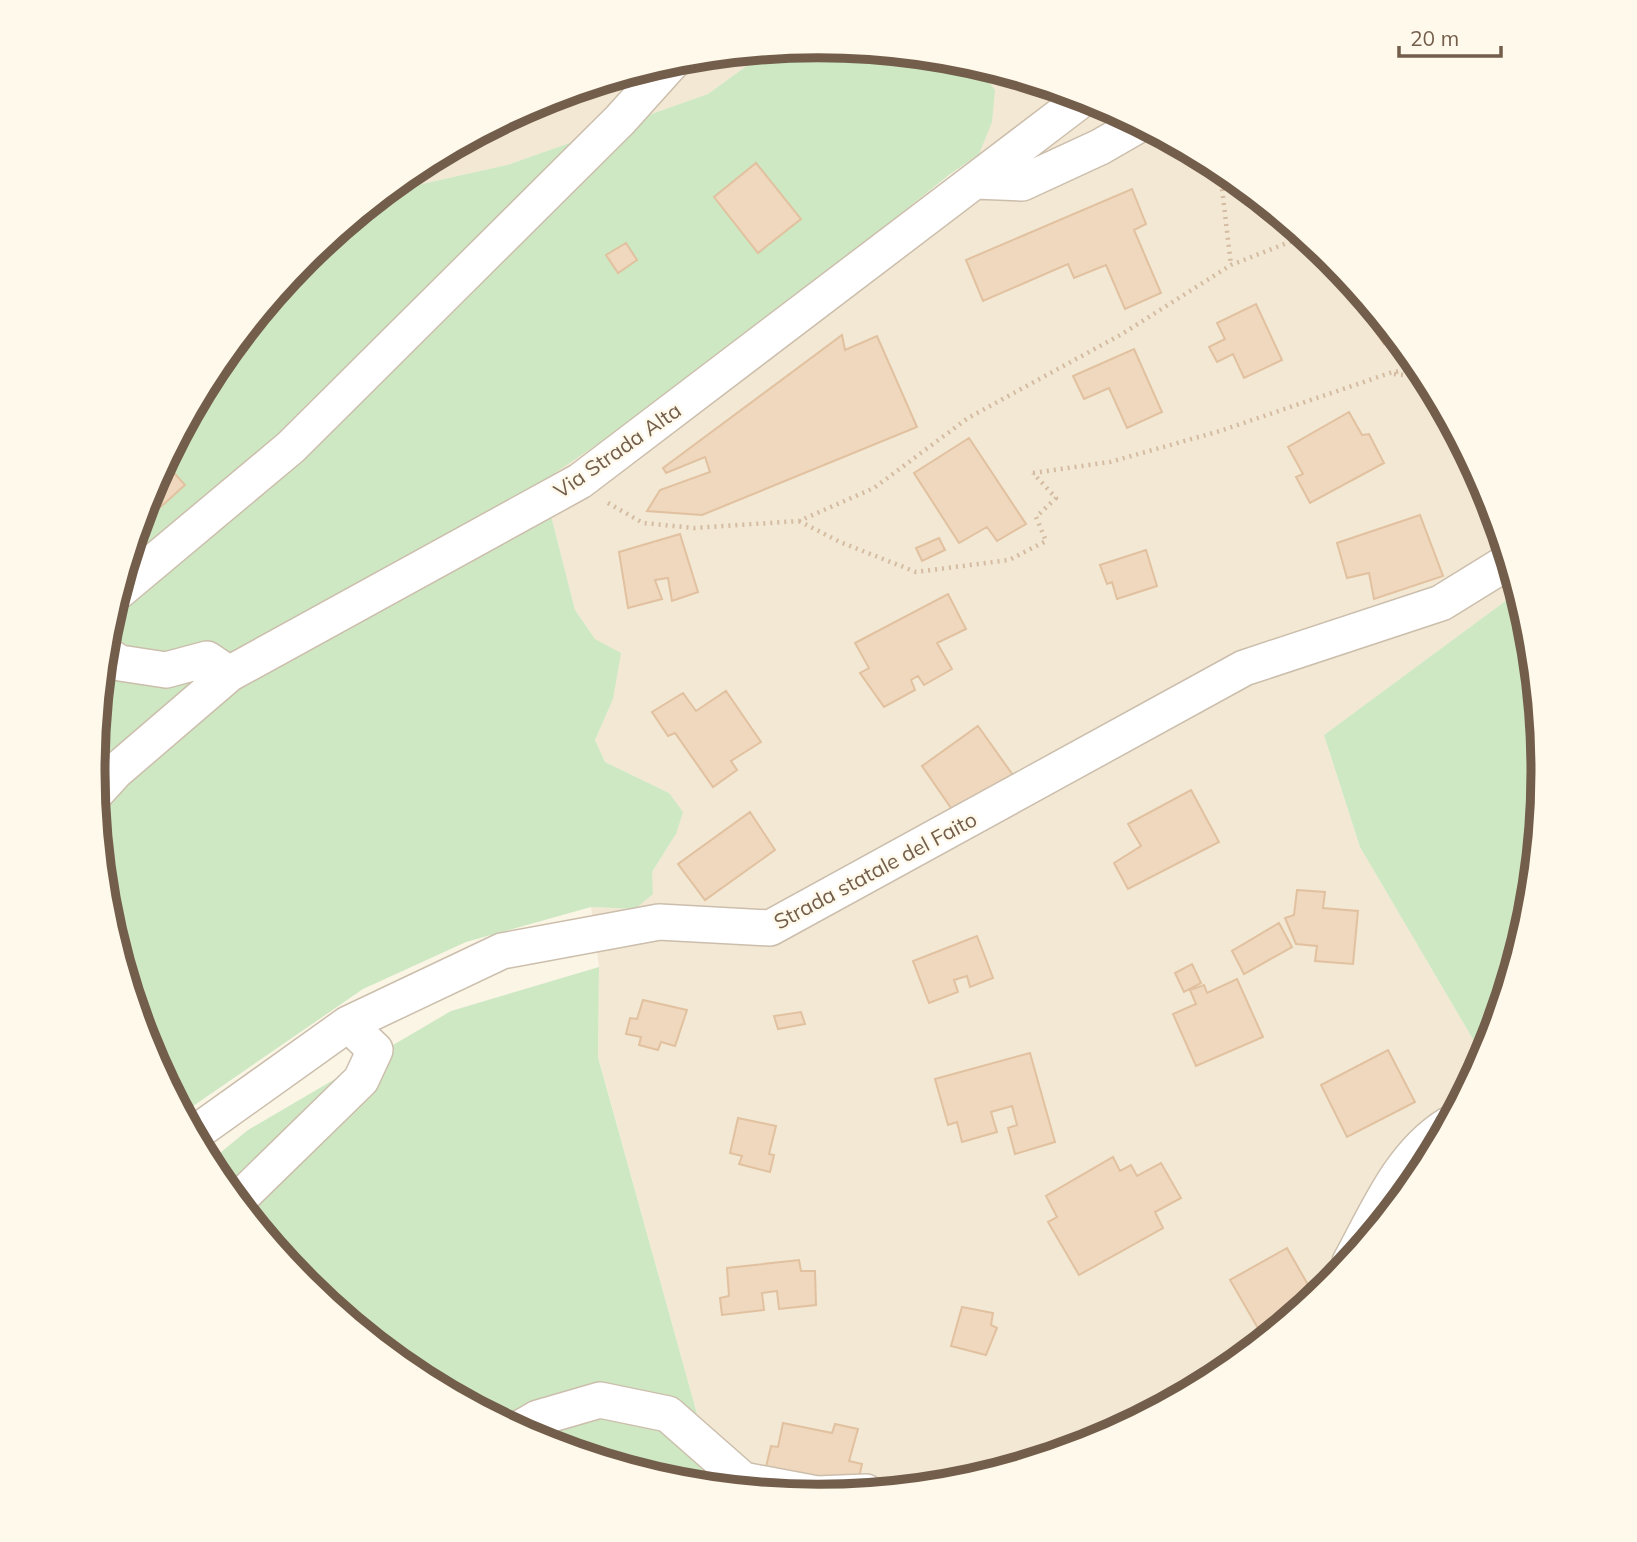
<svg xmlns="http://www.w3.org/2000/svg" width="1637" height="1542" viewBox="0 0 1637 1542" font-family="Mulish,sans-serif">
  <rect width="100%" height="100%" fill="#fbf5e5"/>
  <path fill="#f2e8d4" d="M767,51L708,94L507,165L386,192L416,168L541,101L677,59Z
    M975,64L1097,101L1222,168L1332,258L1422,368L1489,494L1519,591L1324,735L1360,847L1484,1058L1422,1174L1331,1284L1221,1374L1096,1441L960,1483L819,1496L717,1486L598,1056L599,967L591,907L635,909L652,872L676,834L669,793L605,762L595,740L613,699L595,639L575,610L545,492L555,473L645,412L979,154L995,90Z"/>
  <path fill="#cee8c4" d="M819,46L960,60L975,64L995,90L992,122L979,154L949,175L793,300L645,412L555,473L545,492L575,610L595,639L621,653L613,699L595,740L605,762L669,793L683,812L676,834L652,872L653,894L635,909L591,907L466,942L363,989L183,1113L148,1048L107,912L93,771L107,629L148,493L216,368L306,258L386,192L507,165L708,94L767,51Z
    M1519,591L1530,630L1544,771L1530,913L1489,1049L1484,1058L1360,847L1324,735Z
    M599,967L598,1057L717,1486L677,1482L540,1441L415,1374L305,1284L215,1174L209,1162L248,1130L451,1011Z"/>
  <path fill="#efd8be" stroke="#e1c19f" stroke-width="2" d="M1014,76L1033,82L1019,87Z
    M756,163L801,219L758,253L714,197Z
    M1132,189L1146,224L1134,230L1161,293L1125,309L1106,265L1074,278L1068,264L983,301L966,260Z
    M626,243L637,260L618,273L606,255Z
    M1355,288H1356L1396,336L1384,344L1371,325L1376,321Z
    M1256,304L1282,360L1244,378L1233,354L1217,362L1209,347L1225,339L1217,323Z
    M842,335L845,350L877,336L917,427L702,515L647,511L660,490L710,472L705,457L666,473L663,468Z
    M1134,349L1162,412L1127,428L1109,388L1084,399L1073,376Z
    M1349,412L1362,435L1369,434L1384,463L1310,503L1296,477L1303,474L1288,447Z
    M969,438L1026,524L997,541L987,527L959,543L914,473Z
    M165,463L185,485L145,521L141,517L148,493Z
    M1420,515L1443,576L1374,599L1369,573L1347,578L1337,543Z
    M680,534L698,592L672,601L668,578L655,580L662,599L628,608L619,552Z
    M939,538L945,550L922,561L916,548Z
    M1146,550L1157,586L1117,599L1112,582L1107,584L1100,565Z
    M948,594L966,629L937,643L952,669L924,685L918,676L911,680L915,690L884,707L860,673L869,668L855,643Z
    M726,691L761,742L731,761L737,770L713,787L675,733L668,736L652,712L683,693L696,711Z
    M978,726L1015,778L958,818L922,766Z
    M1191,790L1219,842L1128,889L1114,863L1141,846L1128,824Z
    M750,812L775,850L705,900L678,864Z
    M1297,890L1325,892L1323,908L1358,911L1353,964L1315,961L1317,946L1296,944L1285,918L1294,915Z
    M1279,923L1292,947L1244,974L1232,951Z
    M977,936L993,978L970,987L967,976L954,980L958,992L929,1003L913,961Z
    M1192,964L1201,983L1184,992L1175,973Z
    M1237,979L1263,1037L1196,1066L1173,1014L1196,1004L1190,990L1204,985L1207,993Z
    M643,1000L687,1010L675,1046L661,1042L658,1050L639,1045L641,1037L626,1034L630,1018L637,1019Z
    M801,1012L805,1024L778,1029L774,1016Z
    M1388,1050L1415,1102L1347,1137L1321,1085Z
    M1030,1053L1055,1142L1015,1154L1008,1128L1017,1125L1012,1106L991,1112L997,1132L962,1142L957,1122L948,1125L935,1079Z
    M738,1118L776,1126L769,1154L774,1155L770,1172L739,1164L742,1156L730,1153Z
    M1113,1157L1120,1171L1131,1165L1137,1176L1161,1163L1181,1198L1155,1212L1163,1228L1079,1275L1048,1222L1057,1217L1046,1196Z
    M1287,1248L1315,1297L1259,1330L1230,1280Z
    M799,1260L801,1271H815L816,1305L779,1309L777,1291L762,1293L764,1310L722,1315L720,1298L729,1296L727,1268Z
    M962,1307L993,1313L991,1325L997,1328L986,1355L951,1346Z
    M783,1423L832,1433L835,1424L858,1429L849,1461L862,1464L857,1486L765,1471L771,1446L778,1447Z"/>
  <g fill="none" stroke-linecap="round" stroke-linejoin="round">
    <g stroke="#ccbeac" stroke-width="38">
      <path id="minor" d="M975,181L1022,183L1100,147L1140,124
        M119,591L291,447L620,120L674,60
        M105,654L120,663L166,670L207,659L229,674
        M95,794L116,771L229,674L580,481L1085,97
        M194,1134L348,1024L502,951L659,922L770,928L1244,668L1441,603L1509,561
        M237,1201L361,1080L375,1050L348,1024
        M1350,1262C1377,1213 1400,1155 1448,1125
        M519,1429L538,1418L600,1400L668,1414L743,1480L817,1494L866,1492"/>
    </g>
    <path stroke="#d4bba1" stroke-width="4.5" stroke-dasharray="2 5" stroke-linecap="butt" d="M1213,163L1221,180L1231,265
      M1394,374L1427,378
      M1033,473L1110,462L1220,431L1390,373L1421,367
      M608,503L643,523L694,528L799,521L874,488L968,418L1122,334L1231,265L1305,236
      M799,521L840,542L916,572L1009,560L1046,541L1036,517L1056,498L1033,473"/>
    <use href="#minor" stroke="#fff" stroke-width="35"/>
  </g>
  <g text-anchor="middle" dominant-baseline="central" stroke-width="5" stroke-linejoin="round" paint-order="stroke">
    <g font-size="21" fill="#735e4b" stroke="#fef9eb">
      <text transform="translate(617 450) rotate(-35)">Via Strada Alta</text>
      <text transform="translate(875 870) rotate(-28)">Strada statale del Faito</text>
    </g>
  </g>
  <path d="M0 0H1637V1542H0ZM105 771a713 713 0 1 1 1426 0a713 713 0 1 1-1426 0Z" fill="#fef9eb" fill-rule="evenodd"/>
  <path fill="none" stroke="#735e4b" stroke-width="9" d="M105 771a713 713 0 1 1 1426 0a713 713 0 1 1-1426 0Z"/>
  <path d="M1399 46v10h102v-10" fill="none" stroke="#735e4b" stroke-width="3.5"/>
  <text x="1410" y="46" font-size="21" fill="#735e4b" stroke="#fef9eb" stroke-width="5" paint-order="stroke">20 m</text>
</svg>
